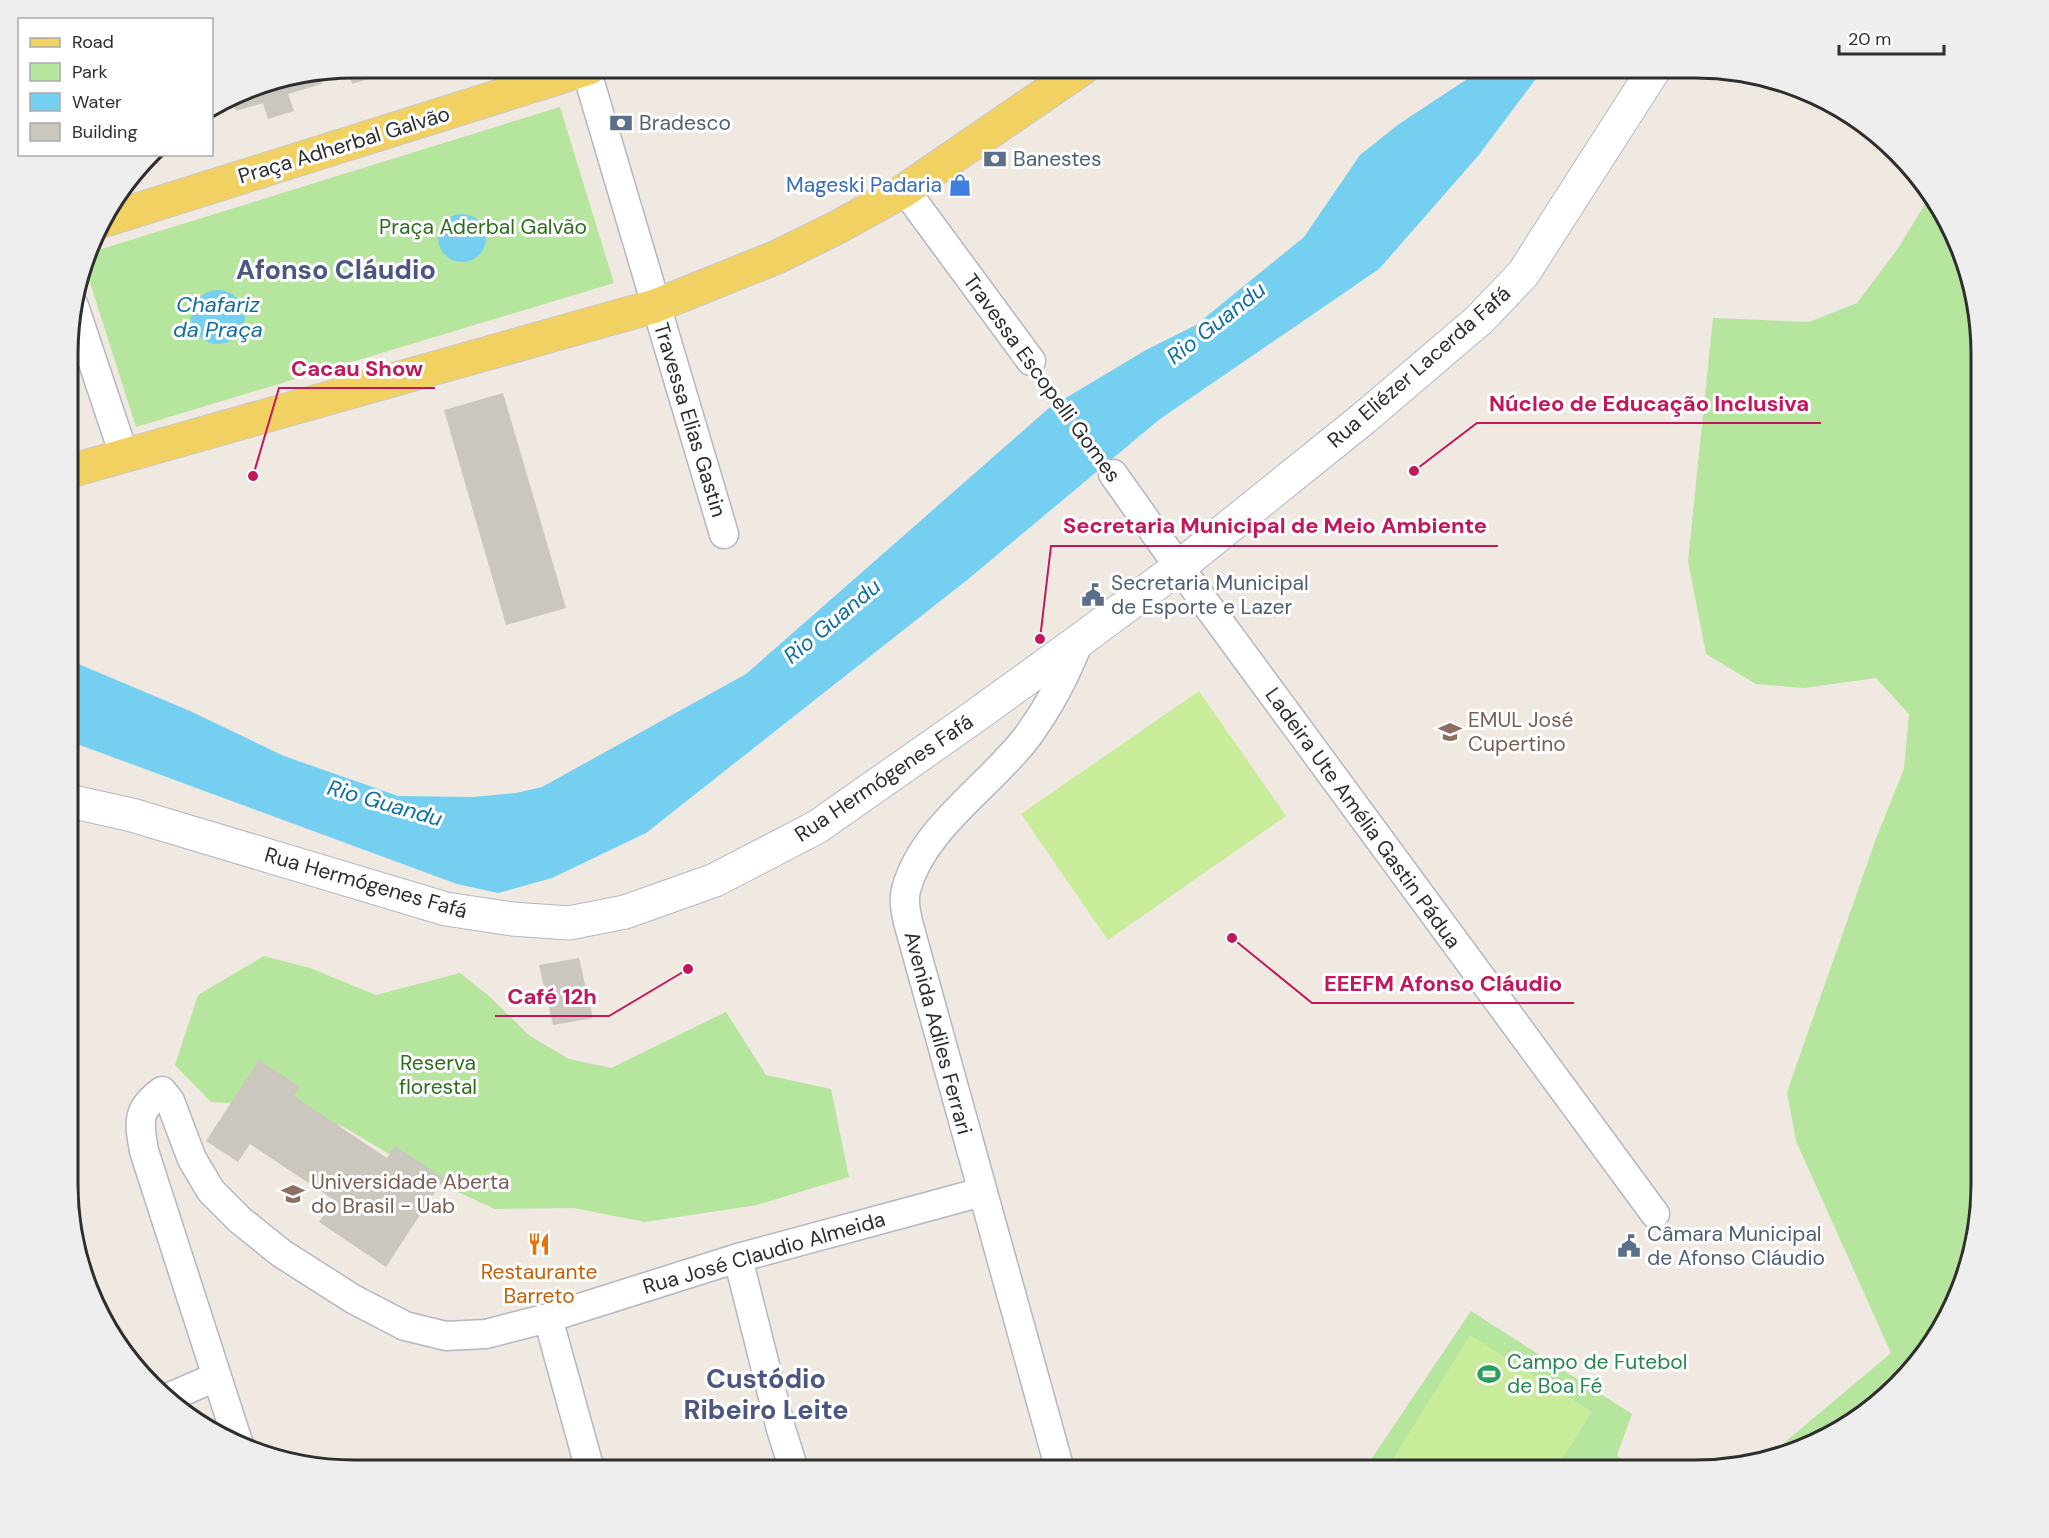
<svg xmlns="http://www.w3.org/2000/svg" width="2049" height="1538" viewBox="0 0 2049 1538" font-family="'DM Sans',sans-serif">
  <rect width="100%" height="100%" fill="#efe9e1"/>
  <path fill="#b6e59e" d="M560,107L614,283L136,427L86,270L92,252Z
    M1930,199L1952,228L1981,354V1203L1960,1294L1911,1373L1821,1441L1772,1453L1891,1353L1796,1141L1787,1092L1877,836L1904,769L1909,714L1876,678L1804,688L1756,684L1706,654L1688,561L1713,318L1809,322L1857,303L1897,250L1925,204Z
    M264,956L310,968L376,995L460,973L489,996L530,1036L569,1059L611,1068L726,1012L766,1075L831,1089L849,1177L757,1205L645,1222L574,1208L495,1209L434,1181L344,1127L277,1106L211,1102L175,1065L198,995Z
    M1471,1311L1632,1414L1617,1455L1632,1470H1364Z"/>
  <path fill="#c9ec9a" d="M1199,691L1286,816L1108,940L1021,814Z
    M1470,1335L1592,1412L1555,1470H1386Z"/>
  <path fill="#75cff0" d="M1484,68H1544L1478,156L1379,269L1160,419L967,580L646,833L552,878L498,893L457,884L69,741V660L190,711L284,756L398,796L473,797L516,793L542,787L746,674L1049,408L1146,350L1196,325L1304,237L1360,155L1399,124Z
    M438 238a24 24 0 1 1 48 0a24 24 0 1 1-48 0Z
    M191 317a27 27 0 1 1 54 0a27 27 0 1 1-54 0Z"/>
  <path fill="#cbc7bf" d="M354,68H406L352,84L348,69Z
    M319,73L322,84L288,94L294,111L268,119L263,103L236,111L233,100L262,83Z
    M503,393L566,608L506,625L444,410Z
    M579,958L593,1018L553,1025L539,965Z
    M259,1060L300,1087L294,1096L387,1158L395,1146L444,1178L386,1267L319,1222L334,1200L250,1144L238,1162L206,1141Z"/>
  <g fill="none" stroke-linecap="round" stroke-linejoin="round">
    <g stroke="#b4b7c1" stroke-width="31">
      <path id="minor" d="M586,69L724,534
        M905,190L1031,361
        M74,306L124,455
        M1113,474L1179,567L1655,1214
        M738,1258L781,1429L794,1470
        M548,1318L590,1470
        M165,1399L216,1377
        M239,1445L144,1151C139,1122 136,1110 162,1091L170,1101L192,1159L211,1191L240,1220L281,1253L353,1299L405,1326L446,1336L486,1334L548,1318L738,1258L982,1192
        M1060,1470L908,922C906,912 903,901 906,890C922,828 989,787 1027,737C1049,707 1066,675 1079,641"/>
    </g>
    <g stroke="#b4b7c1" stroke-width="35">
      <path id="tertiary" d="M69,801L132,815L446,909L512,919L569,923L625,912L715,880L817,827L971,719L1079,641L1179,567L1364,418L1479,320L1523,274L1655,68"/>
    </g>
    <g stroke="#c9c9c9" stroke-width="35">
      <path id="primary" d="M102,221L589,68
        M70,471L655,306L777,257L836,228L905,190L1083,68"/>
    </g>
    <path stroke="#c9c9c9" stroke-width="4" stroke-dasharray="4.5 3" stroke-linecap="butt" d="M1050,387L1095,449"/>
    <use href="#minor" stroke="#fff" stroke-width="28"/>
    <use href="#tertiary" stroke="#fff" stroke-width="33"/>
    <use href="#primary" stroke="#f2d163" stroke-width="33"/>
  </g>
  <defs>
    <g id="bank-bare" transform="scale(1.8)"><path d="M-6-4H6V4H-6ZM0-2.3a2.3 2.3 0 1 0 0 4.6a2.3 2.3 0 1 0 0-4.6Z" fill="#5c6f8a" stroke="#fff" stroke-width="2.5" paint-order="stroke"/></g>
    <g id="shop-bare" transform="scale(1.8)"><path d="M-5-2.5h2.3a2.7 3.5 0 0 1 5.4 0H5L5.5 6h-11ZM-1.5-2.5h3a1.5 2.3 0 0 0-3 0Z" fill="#3f7fe0" stroke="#fff" stroke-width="2.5" paint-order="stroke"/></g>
    <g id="civic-bare" transform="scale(1.8)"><path d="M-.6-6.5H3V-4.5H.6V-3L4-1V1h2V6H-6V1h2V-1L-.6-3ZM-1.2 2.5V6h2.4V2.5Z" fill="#5c6f8a" stroke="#fff" stroke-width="2.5" paint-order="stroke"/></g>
    <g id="school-bare" transform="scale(1.8)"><path d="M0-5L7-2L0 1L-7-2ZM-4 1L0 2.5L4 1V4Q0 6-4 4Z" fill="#8d6e63" stroke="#fff" stroke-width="2.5" paint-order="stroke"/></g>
    <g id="university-bare" transform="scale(1.8)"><path d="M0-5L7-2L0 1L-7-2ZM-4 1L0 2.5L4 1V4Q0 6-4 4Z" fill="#8d6e63" stroke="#fff" stroke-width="2.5" paint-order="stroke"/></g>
    <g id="restaurant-bare" transform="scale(1.8)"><path d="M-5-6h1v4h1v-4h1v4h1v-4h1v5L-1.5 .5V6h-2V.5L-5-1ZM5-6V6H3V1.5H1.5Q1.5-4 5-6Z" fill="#e8710a" stroke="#fff" stroke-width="2.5" paint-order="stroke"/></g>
    <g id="stadium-bare" transform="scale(1.8)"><path d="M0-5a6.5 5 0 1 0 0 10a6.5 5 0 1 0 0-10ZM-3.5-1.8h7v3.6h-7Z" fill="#2e9e5b" stroke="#fff" stroke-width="2.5" paint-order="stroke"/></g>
  </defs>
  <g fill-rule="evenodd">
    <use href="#bank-bare" x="621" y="123"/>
    <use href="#bank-bare" x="995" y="159"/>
    <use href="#shop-bare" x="960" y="185"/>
    <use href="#civic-bare" x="1093" y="595"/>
    <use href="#school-bare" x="1450" y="732"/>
    <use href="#university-bare" x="293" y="1194"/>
    <use href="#restaurant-bare" x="539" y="1244"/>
    <use href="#civic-bare" x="1629" y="1246"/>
    <use href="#stadium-bare" x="1489" y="1374"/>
  </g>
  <g text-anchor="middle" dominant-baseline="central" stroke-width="6" stroke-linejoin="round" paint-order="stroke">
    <g font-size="21" fill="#4e5e75" stroke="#fff" text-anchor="start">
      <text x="639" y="123">Bradesco</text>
      <text x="1013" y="159">Banestes</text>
      <text x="1111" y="583">Secretaria Municipal<tspan x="1111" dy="24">de Esporte e Lazer</tspan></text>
      <text x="1647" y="1234">Câmara Municipal<tspan x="1647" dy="24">de Afonso Cláudio</tspan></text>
    </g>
    <g font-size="21" fill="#2e2e2e" stroke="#fff">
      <text transform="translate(344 145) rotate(-17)">Praça Adherbal Galvão</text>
      <text transform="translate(1419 367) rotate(-41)">Rua Eliézer Lacerda Fafá</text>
      <text transform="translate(1042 378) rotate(54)">Travessa Escopelli Gomes</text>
      <text transform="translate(690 420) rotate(73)">Travessa Elias Gastin</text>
      <text transform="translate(884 778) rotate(-34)">Rua Hermógenes Fafá</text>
      <text transform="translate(1363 818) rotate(54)">Ladeira Ute Amélia Gastin Pádua</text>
      <text transform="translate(366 883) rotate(16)">Rua Hermógenes Fafá</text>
      <text transform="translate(938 1033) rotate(75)">Avenida Adiles Ferrari</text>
      <text transform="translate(764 1253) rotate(-16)">Rua José Claudio Almeida</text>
    </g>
    <g font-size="21" fill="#366cbe" stroke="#fff" text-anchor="end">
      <text x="942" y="185">Mageski Padaria</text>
    </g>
    <g font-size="21" fill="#2c6e1b" stroke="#fff">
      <text x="483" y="227">Praça Aderbal Galvão</text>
      <text x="438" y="1063">Reserva<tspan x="438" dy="24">florestal</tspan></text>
    </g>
    <g font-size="21" fill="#785e54" stroke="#fff" text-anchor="start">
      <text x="1468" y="720">EMUL José<tspan x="1468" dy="24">Cupertino</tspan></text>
      <text x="311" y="1182">Universidade Aberta<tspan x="311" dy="24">do Brasil - Uab</tspan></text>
    </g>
    <g font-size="21" fill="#c56008" stroke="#fff">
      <text x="539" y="1272">Restaurante<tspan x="539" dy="24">Barreto</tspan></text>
    </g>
    <g font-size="21" fill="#27864d" stroke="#fff" text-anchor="start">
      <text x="1507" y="1362">Campo de Futebol<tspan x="1507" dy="24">de Boa Fé</tspan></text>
    </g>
    <g font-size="22" font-style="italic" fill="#0d6fa3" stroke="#fff">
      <text x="218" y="304">Chafariz<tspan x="218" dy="25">da Praça</tspan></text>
      <text transform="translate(1216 323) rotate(-38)">Rio Guandu</text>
      <text transform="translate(832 621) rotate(-40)">Rio Guandu</text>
      <text transform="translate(385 803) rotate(16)">Rio Guandu</text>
    </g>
    <g font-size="27" font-weight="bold" fill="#4d5680" stroke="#fff">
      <text x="336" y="269">Afonso Cláudio</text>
      <text x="766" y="1378">Custódio<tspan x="766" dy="31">Ribeiro Leite</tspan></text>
    </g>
  </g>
  <path d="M0 0H2049V1538H0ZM354 78H1695A276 276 0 0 1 1971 354V1184A276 276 0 0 1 1695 1460H354A276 276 0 0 1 78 1184V354A276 276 0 0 1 354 78Z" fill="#eee" fill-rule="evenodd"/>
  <path fill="none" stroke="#2e2e2e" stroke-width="3" d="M354 78H1695A276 276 0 0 1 1971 354V1184A276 276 0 0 1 1695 1460H354A276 276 0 0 1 78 1184V354A276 276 0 0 1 354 78Z"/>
  <path fill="none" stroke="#c2185b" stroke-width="2" d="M253 476L279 388H435M1414 471L1477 423H1821M1040 639L1051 546H1498M1232 938L1312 1003H1574M688 969L609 1016H495"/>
  <g fill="#c2185b" stroke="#fff" stroke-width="2">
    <circle cx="253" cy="476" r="6"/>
    <circle cx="1414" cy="471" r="6"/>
    <circle cx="1040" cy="639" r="6"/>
    <circle cx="1232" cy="938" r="6"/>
    <circle cx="688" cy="969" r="6"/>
  </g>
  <g font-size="22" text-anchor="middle" font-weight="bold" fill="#c2185b" stroke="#fff" stroke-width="6" stroke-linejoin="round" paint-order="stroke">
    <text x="357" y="376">Cacau Show</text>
    <text x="1649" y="411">Núcleo de Educação Inclusiva</text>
    <text x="1275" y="533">Secretaria Municipal de Meio Ambiente</text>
    <text x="1443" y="991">EEEFM Afonso Cláudio</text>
    <text x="552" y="1004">Café 12h</text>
  </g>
  <rect x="18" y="18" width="195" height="138" fill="#ffffff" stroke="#ababab" stroke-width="1.5"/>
  <rect x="30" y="38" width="30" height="9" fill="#f2d163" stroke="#ababab" stroke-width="1.5"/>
  <text x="72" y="48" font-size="18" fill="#2e2e2e">Road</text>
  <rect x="30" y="63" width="30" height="18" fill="#b6e59e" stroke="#ababab" stroke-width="1.5"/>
  <text x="72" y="78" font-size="18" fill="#2e2e2e">Park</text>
  <rect x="30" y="93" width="30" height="18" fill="#75cff0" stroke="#ababab" stroke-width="1.5"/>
  <text x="72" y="108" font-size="18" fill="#2e2e2e">Water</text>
  <rect x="30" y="123" width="30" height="18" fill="#cbc7bf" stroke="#ababab" stroke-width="1.5"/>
  <text x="72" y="138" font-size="18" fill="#2e2e2e">Building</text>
  <path d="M1839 45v9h105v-9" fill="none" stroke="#2e2e2e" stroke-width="3"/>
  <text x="1848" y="45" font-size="18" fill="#2e2e2e" stroke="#ffffff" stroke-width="4.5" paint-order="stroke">20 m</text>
</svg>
